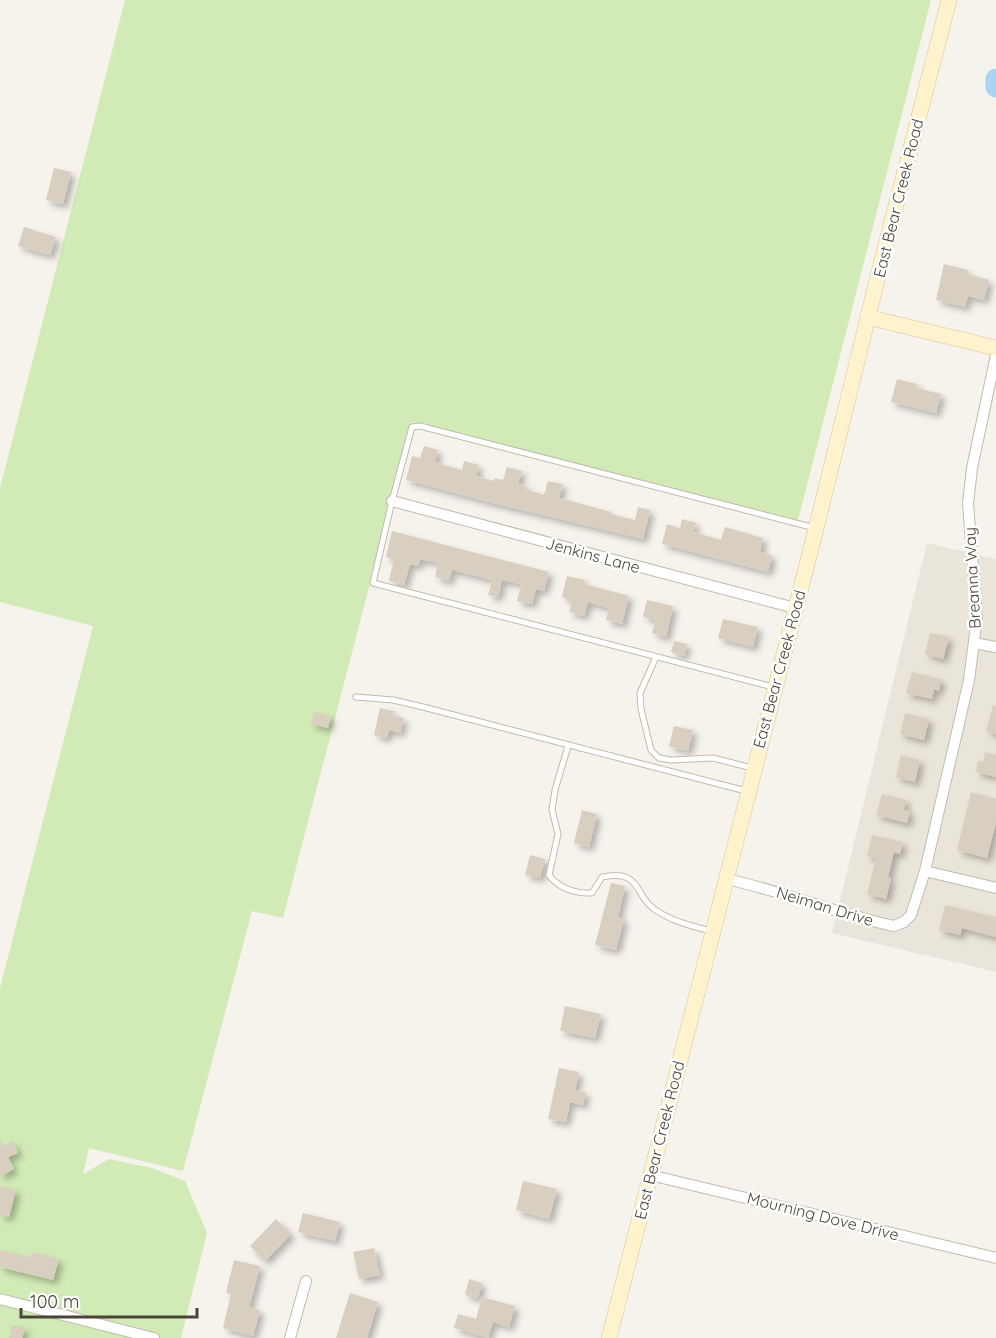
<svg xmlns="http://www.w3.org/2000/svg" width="996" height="1338" viewBox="0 0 996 1338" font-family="Quicksand,sans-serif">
  <defs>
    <filter id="shadow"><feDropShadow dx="4.5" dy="4.5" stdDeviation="3" flood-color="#0004"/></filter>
  </defs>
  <rect width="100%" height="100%" fill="#f6f3ec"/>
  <path fill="#eae5da" d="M927,543L996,559V972L832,933Z"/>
  <path fill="#d2eab5" d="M125,0H931L797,524L412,422L283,918L252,911L183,1171L89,1148L83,1174L109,1159L152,1168L185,1181L207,1233L181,1338H0V988L93,626L0,602V488Z"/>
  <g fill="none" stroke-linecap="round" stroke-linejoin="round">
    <path stroke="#a9d4f2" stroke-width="21" d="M996,79V87"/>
  </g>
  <path fill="#d8cfc1" filter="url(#shadow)" d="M54,168L71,172L63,204L46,200Z
    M24,227L56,237L50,255L18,246Z
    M944,264L968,270L967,274L989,280L984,300L968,296L965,307L936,300Z
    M897,379L917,384L916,388L941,394L936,413L891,402Z
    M424,446L438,450L435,461L444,465L462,470L464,461L479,465L476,476L494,481L495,478L503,480L507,467L522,471L518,484L526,485L525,489L544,495L548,481L563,484L559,498L611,512L610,514L635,520L638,507L650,510L643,539L489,502L406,480L412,456L420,458Z
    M682,519L696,523L693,532L721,540L725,527L763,538L760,552L772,555L768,572L662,544L667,524L680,528Z
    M392,531L549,572L544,591L536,589L532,604L517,601L521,584L502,580L498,597L488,595L492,580L452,570L449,581L435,577L438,563L420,559L418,566L410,564L404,585L389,581L394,559L386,557Z
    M567,576L585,580L584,584L629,596L622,624L606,620L609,608L588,602L584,616L569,612L572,600L562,597Z
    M647,600L673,606L666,637L652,633L655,620L643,617Z
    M723,619L758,627L753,647L718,638Z
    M930,633L949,637L943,659L925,654Z
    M674,641L687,644L684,656L671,652Z
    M912,672L941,679L939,691L934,689L932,699L906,693Z
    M993,705L996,706V734L986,731Z
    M380,708L394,711L393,716L404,718L400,733L389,730L387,738L374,735Z
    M314,712L331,716L328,728L311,724Z
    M905,713L929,719L924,740L900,734Z
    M674,726L693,730L688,751L669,746Z
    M985,752L996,755V777L976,772L978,761L983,762Z
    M901,755L920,760L915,782L896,777Z
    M971,792L996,799V822L987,858L957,850Z
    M882,794L906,800L904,810L910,811L907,823L876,815Z
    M582,810L597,814L589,847L574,843Z
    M872,835L903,842L900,854L894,852L888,877L891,878L886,899L867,894L876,858L867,856Z
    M530,855L545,859L540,878L525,875Z
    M611,883L625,886L618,917L624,919L616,950L595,945Z
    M945,905L996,917V937L962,928L960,935L939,930Z
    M565,1006L601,1014L595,1038L560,1031Z
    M559,1068L579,1072L575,1090L586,1092L583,1105L570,1102L566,1122L548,1119Z
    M0,1139L3,1146L13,1141L18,1153L8,1157L14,1169L0,1176Z
    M523,1181L557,1189L549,1219L516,1210Z
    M0,1186L16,1190L9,1217L0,1215Z
    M303,1213L340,1222L335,1241L298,1232Z
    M276,1219L291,1234L265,1261L250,1246Z
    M374,1248L380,1275L359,1279L353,1252Z
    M0,1250L31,1258L32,1252L59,1259L53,1280L0,1267Z
    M234,1260L260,1266L249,1307L260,1310L253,1336L223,1328L231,1294L226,1293Z
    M469,1279L482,1283L478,1298L465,1295Z
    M350,1293L378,1302L367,1338H336Z
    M482,1297L515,1306L509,1327L493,1322L488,1338L454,1328L458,1314L476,1319Z
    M12,1325L25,1328L22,1338H9Z"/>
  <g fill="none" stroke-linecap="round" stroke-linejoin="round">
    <g stroke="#c2bbae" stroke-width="7">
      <path id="lane" d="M656,657L640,693L641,709L651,750L659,758L671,760L713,758L752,768
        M773,687L373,583L392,501L412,427L420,426L815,528
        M356,697L393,700L423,707L746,791
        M568,746L555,790L552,810L558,834L549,875C558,888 576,894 592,893L602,877C642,869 634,895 654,909C671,921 691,926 711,931"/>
    </g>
    <g stroke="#c2bbae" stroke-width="12">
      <path id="street" d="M392,501L795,608
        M974,643L996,647
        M925,871L996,888
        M726,879C783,891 837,914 894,926L904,922L911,915L925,871L969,680L977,618L968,504L972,468L996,355
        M650,1175L996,1258
        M0,1299L154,1338
        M290,1338L306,1281"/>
    </g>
    <g stroke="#d6c79b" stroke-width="16">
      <path id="secondary" d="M867,317L996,348
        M609,1338L816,529L884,252L949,0"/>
    </g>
    <use href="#lane" stroke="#fff" stroke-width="5"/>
    <use href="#street" stroke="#fff" stroke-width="10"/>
    <use href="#secondary" stroke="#fff3cd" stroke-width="15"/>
  </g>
  <g text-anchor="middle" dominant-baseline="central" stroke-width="5" stroke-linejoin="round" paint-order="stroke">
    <g font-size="16" fill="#4b4439" stroke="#fff">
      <text transform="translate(898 198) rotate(-76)">East Bear Creek Road</text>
      <text transform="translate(593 555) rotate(15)">Jenkins Lane</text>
      <text transform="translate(972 578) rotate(-93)">Breanna Way</text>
      <text transform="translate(779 669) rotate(-75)">East Bear Creek Road</text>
      <text transform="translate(825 906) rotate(17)">Neiman Drive</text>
      <text transform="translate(659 1140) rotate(-76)">East Bear Creek Road</text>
      <text transform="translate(823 1216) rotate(14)">Mourning Dove Drive</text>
    </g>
  </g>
  <path d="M21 1308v9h176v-9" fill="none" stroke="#4b4439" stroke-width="3"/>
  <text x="30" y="1308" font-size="18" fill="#4b4439" stroke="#ffffff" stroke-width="4.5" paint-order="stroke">100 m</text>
</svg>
